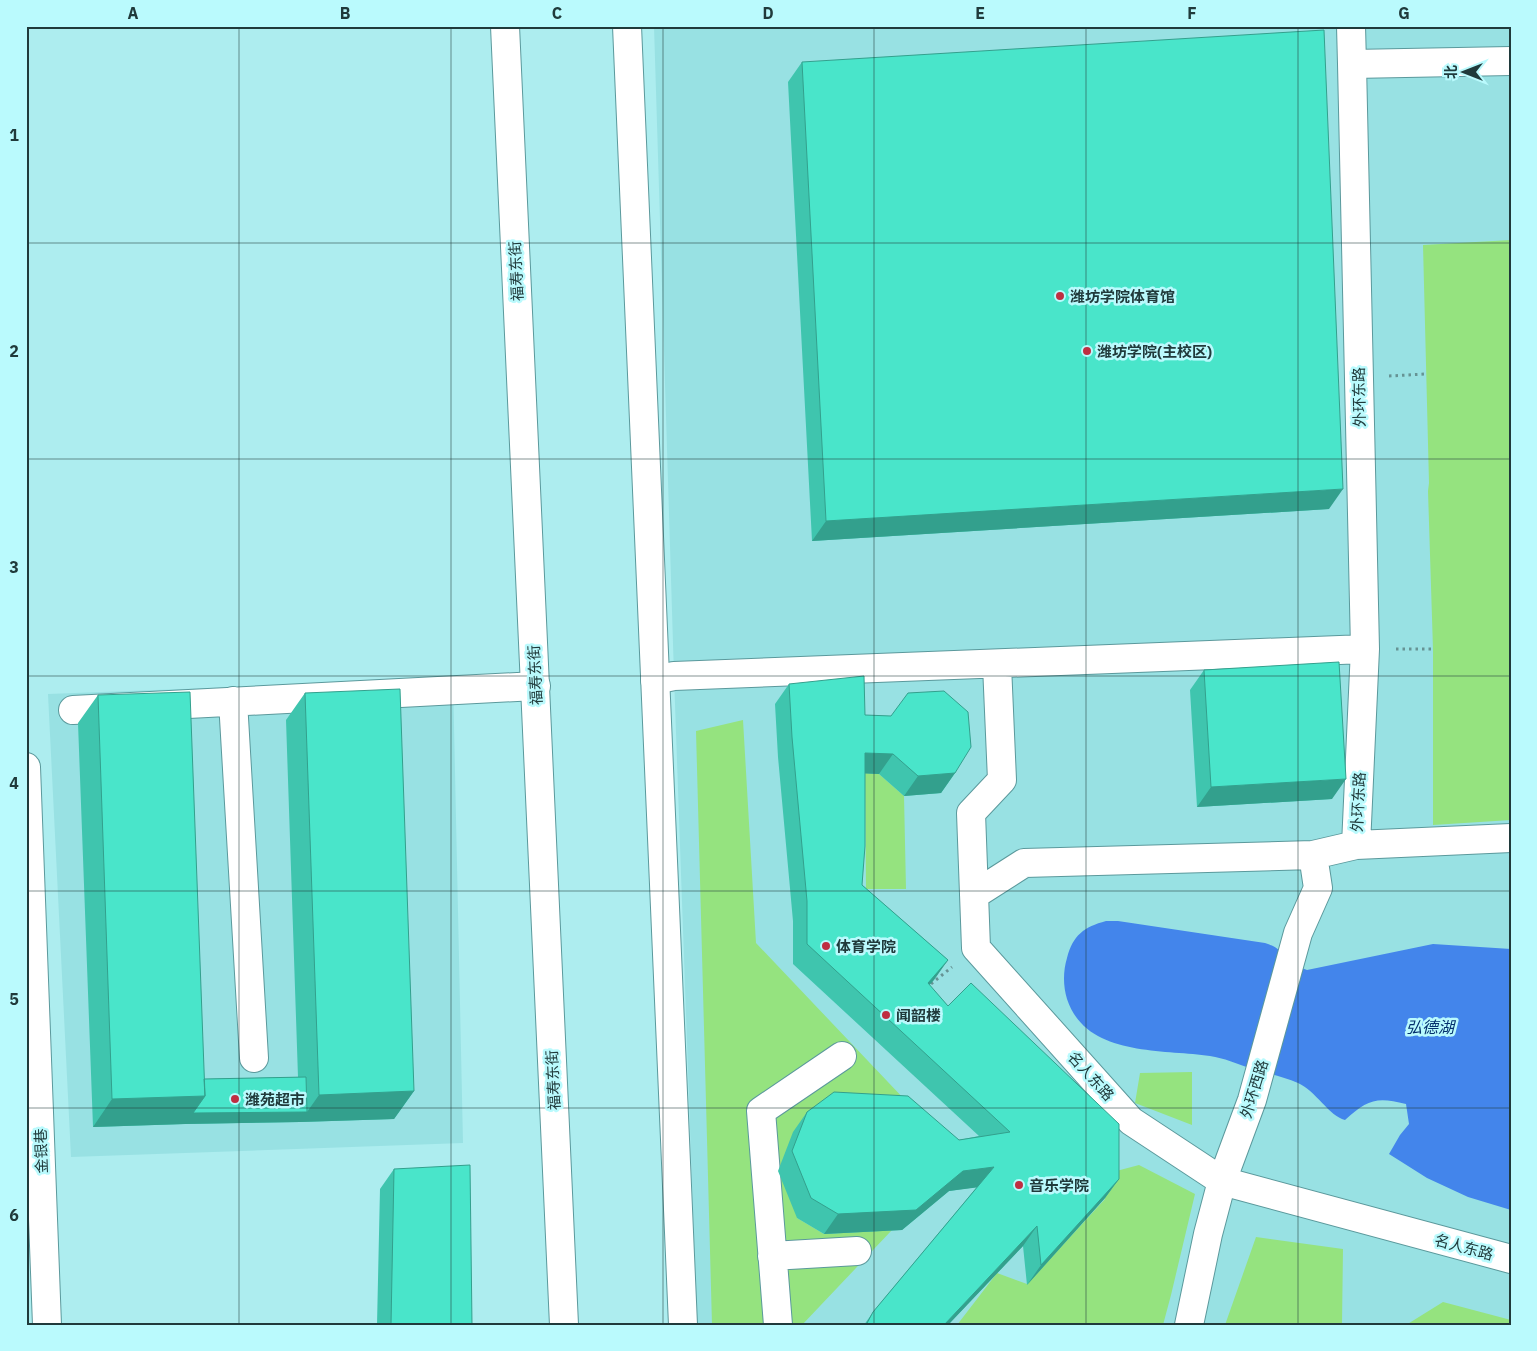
<svg xmlns="http://www.w3.org/2000/svg" width="1537" height="1351" viewBox="0 0 1537 1351" font-family="'IBM Plex Sans','Noto Sans SC',sans-serif">
  <rect width="100%" height="100%" fill="#adedef"/>
  <path fill="#98e1e3" d="M654,26H1511V1325H697L674,676Z
    M453,679L463,1143L71,1157L48,694Z"/>
  <path fill="#95e37f" d="M1511,240V820L1433,825V649L1428,491L1429,483L1423,245Z
    M743,720L756,943L925,1121L797,1218L824,1234L892,1230L802,1325H712L696,731Z
    M865,773L879,774L904,796L906,889H866Z
    M1192,1072V1125L1135,1103L1140,1073Z
    M1139,1165L1195,1194L1171,1295L1163,1325H957L997,1273L1027,1284L1105,1199V1174Z
    M1256,1237L1343,1249L1342,1325H1225Z
    M1443,1302L1511,1320V1325H1406Z"/>
  <path fill="#4385eb" d="M1106,921H1118L1265,943C1277,947 1282,951 1286,962L1307,970L1433,944L1511,949V1210L1468,1197L1427,1178L1389,1154L1400,1135L1409,1124L1406,1104C1376,1096 1367,1100 1345,1120C1329,1116 1316,1091 1298,1083C1283,1077 1266,1073 1250,1068C1237,1064 1224,1058 1210,1056C1162,1049 1086,1057 1067,999C1063,986 1063,971 1067,958C1073,935 1084,927 1106,921Z"/>
  <g fill="none" stroke-linecap="round" stroke-linejoin="round">
    <g stroke="#5b999c" stroke-width="30">
      <path id="minor" d="M1351,26L1352,64
        M997,665L1002,780L971,813L976,948L1131,1121L1222,1181L1511,1259
        M655,680L674,676L1365,649
        M233,701L254,1058
        M73,710L536,686
        M26,767L47,1325
        M1356,845L1511,838
        M974,895L1024,863L1313,855L1356,845L1365,649L1352,64L1511,61
        M772,1256L857,1251
        M778,1325L761,1111L842,1056
        M1189,1325L1208,1234L1222,1181L1252,1100L1298,933L1318,888L1313,855"/>
    </g>
    <g stroke="#5b999c" stroke-width="30">
      <path id="major" d="M505,26L564,1325
        M627,26L683,1325"/>
    </g>
    <path stroke="#669394" stroke-width="3" stroke-dasharray="2.5 4" stroke-linecap="butt" d="M1389,376L1426,374
      M1396,649H1433
      M926,988L952,967"/>
    <use href="#minor" stroke="#fff" stroke-width="28"/>
    <use href="#major" stroke="#fff" stroke-width="28"/>
  </g>
  <path fill="#3fc5ae" d="M802,62L1329,509L812,541L788,82Z
    M1204,670L1332,799L1197,807L1190,690Z
    M789,684L865,715L955,773L941,793L904,796L879,774L865,773L862,885L948,960L929,985L948,1006L1119,1179L1105,1198L1027,1285L1023,1246L948,1325H864L873,1312L977,1187L949,1191L902,1230L824,1234L797,1218L778,1171L793,1132L807,1112L959,1140L979,1136L793,964V921L778,757L775,704Z
    M305,693L414,1091L394,1119L300,1122L185,1124L93,1127L78,723L98,695L204,1079L298,1077L286,720Z
    M394,1169L472,1325H377L380,1189Z"/>
  <path fill="#33a08d" d="M1343,489L1329,509L812,541L826,521Z
    M865,753L893,754L879,774L851,773Z
    M955,773L941,793L904,796L918,776Z
    M1346,779L1332,799L1197,807L1211,787Z
    M948,960L934,980L914,1003L928,983Z
    M414,1091L394,1119L300,1122L185,1124L93,1127L112,1099L205,1096L307,1112L319,1095Z
    M994,1167L980,1187L949,1191L902,1230L824,1234L838,1214L963,1171Z
    M1119,1179L1105,1198L1027,1285L1041,1265Z
    M1037,1226L1023,1246L948,1325H944Z"/>
  <path fill="#49e5ca" stroke="#33a08d" d="M1324,30L1343,489L826,521L802,62Z
    M1339,662L1346,779L1211,787L1204,670Z
    M864,676L865,715L891,716L908,693L944,691L968,712L971,747L955,773L918,776L893,754L865,753V846L862,885L948,960L928,983L948,1006L971,983L1119,1124V1179L1041,1265L1037,1226L944,1325H866L873,1312L994,1167L963,1171L916,1210L838,1214L811,1198L792,1151L807,1112L834,1092L908,1096L959,1140L1010,1132L807,944V901L792,737L789,684Z
    M400,689L414,1091L319,1095L305,693Z
    M190,692L205,1096L112,1099L98,695Z
    M306,1077L307,1112L193,1113L205,1096L204,1079Z
    M470,1165L472,1325H391L394,1169Z"/>
  <path fill="none" stroke="#203a3b" stroke-width="1" stroke-opacity="0.55" d="M239,26V1325M451,26V1325M663,26V1325M874,26V1325M1086,26V1325M1298,26V1325M26,243H1511M26,459H1511M26,676H1511M26,891H1511M26,1108H1511"/>
  <g fill="#bf2e41" stroke="#bafafd" stroke-width="2">
    <circle cx="1060" cy="296" r="5"/>
    <circle cx="1087" cy="351" r="5"/>
    <circle cx="826" cy="946" r="5"/>
    <circle cx="886" cy="1015" r="5"/>
    <circle cx="235" cy="1099" r="5"/>
    <circle cx="1019" cy="1185" r="5"/>
  </g>
  <g text-anchor="middle" dominant-baseline="central" stroke-width="5" stroke-linejoin="round" paint-order="stroke">
    <g font-size="15" fill="#203a3b" stroke="#bafafd">
      <text transform="translate(516 271) rotate(-93)">福寿东街</text>
      <text transform="translate(1359 397) rotate(-91)">外环东路</text>
      <text transform="translate(535 675) rotate(-93)">福寿东街</text>
      <text transform="translate(1358 802) rotate(-87)">外环东路</text>
      <text transform="translate(1091 1076) rotate(48)">名人东路</text>
      <text transform="translate(553 1080) rotate(-93)">福寿东街</text>
      <text transform="translate(1254 1089) rotate(-73)">外环西路</text>
      <text transform="translate(41 1151) rotate(-92)">金银巷</text>
      <text transform="translate(1464 1247) rotate(15)">名人东路</text>
    </g>
    <g font-size="15" font-weight="bold" fill="#203a3b" stroke="#bafafd" text-anchor="start">
      <text x="1070" y="296">潍坊学院体育馆</text>
      <text x="1097" y="351">潍坊学院(主校区)</text>
      <text x="836" y="946">体育学院</text>
      <text x="896" y="1015">闻韶楼</text>
      <text x="245" y="1099">潍苑超市</text>
      <text x="1029" y="1185">音乐学院</text>
    </g>
    <g font-size="16" font-style="italic" fill="#032f6d" stroke="#bafafd">
      <text x="1430" y="1027">弘德湖</text>
    </g>
  </g>
  <rect width="1537" height="1351" fill="none" stroke="#bafafd" stroke-width="55"/>
  <g transform="translate(1464 72) rotate(270)" stroke="#bafafd" stroke-width="4" paint-order="stroke">
  <path d="M0-4L9 19L0 12L-9 19Z" fill="#203a3b"/>
  <text y="-8" font-size="14" font-weight="bold" text-anchor="middle" fill="#203a3b">北</text>
  </g>
  <rect x="28" y="28" width="1482" height="1296" fill="none" stroke="#203a3b" stroke-width="2"/>
  <g font-size="16" text-anchor="middle" font-weight="bold" fill="#203a3b">
    <text x="133" y="19">A</text>
    <text x="345" y="19">B</text>
    <text x="557" y="19">C</text>
    <text x="768" y="19">D</text>
    <text x="980" y="19">E</text>
    <text x="1192" y="19">F</text>
    <text x="1404" y="19">G</text>
    <text x="14" y="141">1</text>
    <text x="14" y="357">2</text>
    <text x="14" y="573">3</text>
    <text x="14" y="789">4</text>
    <text x="14" y="1005">5</text>
    <text x="14" y="1221">6</text>
  </g>
</svg>
